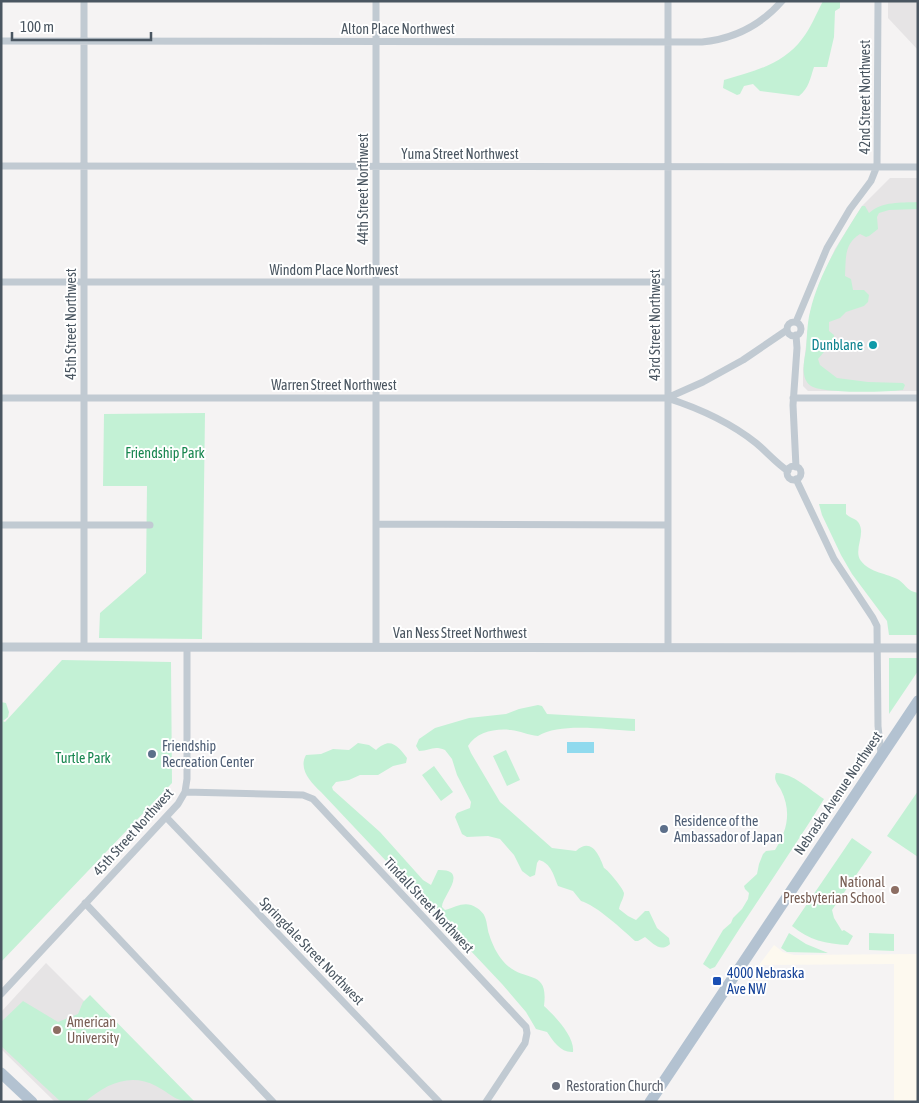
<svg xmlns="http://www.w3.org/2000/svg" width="919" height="1103" viewBox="0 0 919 1103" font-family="'Asap Condensed',sans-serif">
  <rect width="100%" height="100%" fill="#f5f3f3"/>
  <path fill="#fdf9ef" d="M774,945L783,952L794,955L918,954V1102H894V964L759,965Z"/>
  <path fill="#e6e4e5" d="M888,1H918V50L888,18Z
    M890,178H918V391H808L803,386V370L810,313L819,284L835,249L862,206Z
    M46,963L153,1070L184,1102H55L1,1049V1012Z"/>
  <path fill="#c3f1d5" d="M823,1H840V8L835,11L834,37L827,67H814C810,79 809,88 799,96L760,91L753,84L744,86L740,94L737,95L723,88L724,80C752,72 784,64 802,39C811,28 816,14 823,1Z
    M918,202V209L889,210L879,213L877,217L878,229L869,236L866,237L860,234C844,244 846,258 845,276L851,279L853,290H864L869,295L868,302L864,306L846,312L840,318L829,322V331L834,335V340L818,359L820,365L837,378L868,382L903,383L905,385L903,390C886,392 824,394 811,386C800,379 804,361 806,350C807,338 807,324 810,312C819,273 841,239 862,206H865L869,213C883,201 900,203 918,202Z
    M205,413L202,639L99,638L100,613L146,573L147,486H103L104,414Z
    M819,504H846V514C849,517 853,518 856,520C869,531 852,549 861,561C870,573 887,573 899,580C907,586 907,591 918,593V635H889L887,621L852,574L841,555L822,515Z
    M889,658H918V671L889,714Z
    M62,660L171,662L172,783L1,962V702L6,703L9,712L8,717L3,721L5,722Z
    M538,705L542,706L547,714L635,719V731C607,730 561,722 538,736C528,735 520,731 511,730C496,728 476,732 468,746L471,753L500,802L552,848L576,851C591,837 599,854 604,868C608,870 623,888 624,893C624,898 620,903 619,909L628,916L636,920L645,911H649L657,928L669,938L670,944C660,953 653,943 645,937L638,941H635C623,930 596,905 581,901L573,891L558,886C554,876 551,863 539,860L537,863L535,875L530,877L522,871L514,855L500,839L488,836L467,837L462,834L455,817L457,813L470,808L471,802L457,775L452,759L445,750C433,745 430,751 419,751L416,746L419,739L435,728L469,718L506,714L519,709Z
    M358,743L369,745L376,750C378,748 380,746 383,745C393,739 401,750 407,758L406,763L393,766L378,775H360L349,780L336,782L332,787L333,790L380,832L423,880L431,885L438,870C471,869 441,897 442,907L445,910C457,907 465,900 477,908C488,915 486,924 489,934C492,944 497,954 503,961C523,985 549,966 544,1006C555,1016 575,1037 573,1052C561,1053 553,1041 547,1032L536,1029L526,1012L502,984L321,792C311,783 298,769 306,755L321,754L333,749L349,750Z
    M506,750L520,780L507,786L493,756Z
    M434,766L453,792L441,801L422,775Z
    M776,773C793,773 810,790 824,799C789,856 750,911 715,967L710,969L703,964L723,930L731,923L733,918L742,909L748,899L749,893L745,889L744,886L757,874L759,864L763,854L766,851L775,850C787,831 792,812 781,790C778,784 773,780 776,773Z
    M918,791V857L887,836Z
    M852,838L872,852L832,910L834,918L842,931L844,930L853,936L848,945C826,944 809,940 792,926Z
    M789,933L806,944L828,953L787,952L781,948Z
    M869,933L894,934V951L869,950Z
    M90,995L195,1102C175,1102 173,1095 156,1086C131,1072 105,1084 85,1102H61L1,1046V1022L23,1001L58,1022L78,1014L83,1002Z"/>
  <path fill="#90daee" d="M567,742H594V753H567Z"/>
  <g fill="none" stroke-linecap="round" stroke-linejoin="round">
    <path stroke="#c1cad2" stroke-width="7" d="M376,1V647
      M1,41L702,42C733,39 761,25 782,1
      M1,166L918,167
      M1,282H668
      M796,322L827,248L850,209L871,181L877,166L878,1
      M787 329a7 7 0 1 1 14 0a7 7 0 1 1-14 0Z
      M796,335L797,348L793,405L796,467
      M1,398H667C698,408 731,423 756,443C767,452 776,463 788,471
      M667,398L703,382L743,360L787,330
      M793,398H918
      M787 473a7 7 0 1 1 14 0a7 7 0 1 1-14 0Z
      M796,479L834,559L873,618L877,626L878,726L881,754
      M376,524L667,525
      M1,525H150
      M84,647V1
      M668,648V1
      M185,792L303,795L313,799L526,1027L527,1033L525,1043L486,1102
      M166,817L439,1102
      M85,903L273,1102
      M1,994L178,804L185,792L187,779V647"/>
    <path stroke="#c1cad2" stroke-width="9" d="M1,647L918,648"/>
    <path stroke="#b3c2d1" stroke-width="11" d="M1,1073L32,1102
      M650,1102L918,701"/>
  </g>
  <circle fill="#0f9aa8" stroke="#fff" stroke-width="2" cx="873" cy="345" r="5"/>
  <g fill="#5c6f8a" stroke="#fff" stroke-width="2">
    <circle cx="152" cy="754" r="5"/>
    <circle cx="664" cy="829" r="5"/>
  </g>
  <g fill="#8d6e63" stroke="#fff" stroke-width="2">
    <circle cx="895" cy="890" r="5"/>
    <circle cx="57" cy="1030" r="5"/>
  </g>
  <rect fill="#1a4fb4" stroke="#fff" stroke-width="2" x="712" y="976" width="10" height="10" rx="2.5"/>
  <circle fill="#6b7280" stroke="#fff" stroke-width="2" cx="556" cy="1086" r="5"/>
  <g text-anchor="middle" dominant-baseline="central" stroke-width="4" stroke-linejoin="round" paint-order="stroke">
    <g font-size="14" fill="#4a5661" stroke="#fff">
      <text x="398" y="29">Alton Place Northwest</text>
      <text transform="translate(865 97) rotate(-90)">42nd Street Northwest</text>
      <text x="460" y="154">Yuma Street Northwest</text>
      <text transform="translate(363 189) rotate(-90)">44th Street Northwest</text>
      <text x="334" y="270">Windom Place Northwest</text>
      <text transform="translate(71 324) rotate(-90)">45th Street Northwest</text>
      <text transform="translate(655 325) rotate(-90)">43rd Street Northwest</text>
      <text x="334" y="385">Warren Street Northwest</text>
      <text x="460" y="633">Van Ness Street Northwest</text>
      <text transform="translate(838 793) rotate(-56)">Nebraska Avenue Northwest</text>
      <text transform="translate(133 832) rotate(-48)">45th Street Northwest</text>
      <text transform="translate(429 905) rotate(47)">Tindall Street Northwest</text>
      <text transform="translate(312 951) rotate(46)">Springdale Street Northwest</text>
    </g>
    <g font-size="14" fill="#0d838f" stroke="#fff" text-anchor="end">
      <text x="863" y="345">Dunblane</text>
    </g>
    <g font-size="14" fill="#17864f" stroke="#fff">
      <text x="165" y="453">Friendship Park</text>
      <text x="83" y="758">Turtle Park</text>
    </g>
    <g font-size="14" fill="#4e5e75" stroke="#fff" text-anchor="start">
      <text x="162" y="746">Friendship<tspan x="162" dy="16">Recreation Center</tspan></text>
      <text x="674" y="821">Residence of the<tspan x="674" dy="16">Ambassador of Japan</tspan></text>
    </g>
    <g font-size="14" fill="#785e54" stroke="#fff" text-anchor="end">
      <text x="885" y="882">National<tspan x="885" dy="16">Presbyterian School</tspan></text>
      <text x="67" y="1022" text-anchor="start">American<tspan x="67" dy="16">University</tspan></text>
    </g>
    <g font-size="14" fill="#164399" stroke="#fff" text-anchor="start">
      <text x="727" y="973">4000 Nebraska<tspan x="727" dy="16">Ave NW</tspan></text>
    </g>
    <g font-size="14" fill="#5b616d" stroke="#fff" text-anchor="start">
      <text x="566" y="1086">Restoration Church</text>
    </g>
  </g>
  <rect width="919" height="1103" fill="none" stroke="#4a5661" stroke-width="5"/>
  <path d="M12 32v8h139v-8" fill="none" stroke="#4a5661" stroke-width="2.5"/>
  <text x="20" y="32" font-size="15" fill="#4a5661" stroke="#ffffff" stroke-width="4" paint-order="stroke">100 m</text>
</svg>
